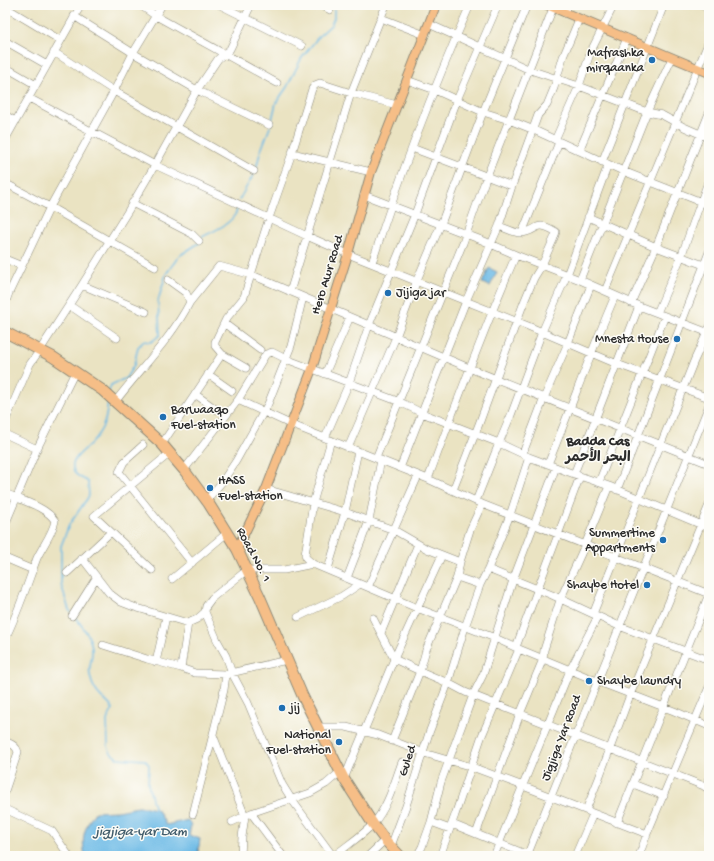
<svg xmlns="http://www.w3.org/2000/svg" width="714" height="861" viewBox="0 0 714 861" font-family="'Gochi Hand','Playpen Sans Arabic',sans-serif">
  <rect width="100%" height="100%" fill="#fdfcf7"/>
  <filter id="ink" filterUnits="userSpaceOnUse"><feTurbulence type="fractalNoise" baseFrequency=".025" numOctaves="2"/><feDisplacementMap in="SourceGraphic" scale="8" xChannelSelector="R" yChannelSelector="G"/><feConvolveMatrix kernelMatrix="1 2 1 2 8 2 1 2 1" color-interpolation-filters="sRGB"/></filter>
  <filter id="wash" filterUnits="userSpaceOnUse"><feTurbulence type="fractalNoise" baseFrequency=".012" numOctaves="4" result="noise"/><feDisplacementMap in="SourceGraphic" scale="16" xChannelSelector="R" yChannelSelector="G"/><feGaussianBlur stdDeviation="0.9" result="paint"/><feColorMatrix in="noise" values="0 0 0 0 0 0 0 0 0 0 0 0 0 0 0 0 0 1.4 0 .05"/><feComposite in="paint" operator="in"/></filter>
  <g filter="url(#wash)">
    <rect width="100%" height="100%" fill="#eae3c2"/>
    <path fill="#6cbae6" stroke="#4c7288" d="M489,268L497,272L490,286L482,283Z
      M138,807H147L158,810L166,825L188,820L191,826L189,835L200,839L198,853L203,856H85C81,836 84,829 95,812L117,811Z"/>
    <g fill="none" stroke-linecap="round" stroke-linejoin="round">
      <path stroke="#6cbae6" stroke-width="1.5" d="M271,124L276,103L287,87L301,59L319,36L331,25L334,18V5
        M256,169L260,153L270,127
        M239,200L254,174
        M201,239L202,237C215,230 236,223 238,206
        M109,391L111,385L126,378L134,365L138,347L144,341L151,342L160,335L158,301L166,274L179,256L199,243
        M71,612L69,610L61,584V546L69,525L89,496L88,482C84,479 78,477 75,473C68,462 80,454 87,447C92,443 99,434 102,428C107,419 107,409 108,400
        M75,617C83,627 93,639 92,653C91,666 87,668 92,683C98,698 105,698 113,709L107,720L108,747L111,753L117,758L145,760L149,765L148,784L155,811"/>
    </g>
  </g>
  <g filter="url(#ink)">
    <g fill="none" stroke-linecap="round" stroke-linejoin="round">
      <g stroke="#8a8776" stroke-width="8">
        <path id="minor" d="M140,5L156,16L277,83
          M220,5L302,46
          M321,5L330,10
          M701,5L709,9
          M5,7L60,40
          M565,13L568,5
          M74,16L133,53L197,90L269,125
          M381,18L425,35
          M429,24L530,70L579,86L647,112L662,115L684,127L709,138
          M5,41L47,65
          M54,52L114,91L254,171
          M5,67L36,85
          M407,80L435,90L483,112L509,120L534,130L623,171L709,205
          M29,98L155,165L307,236L348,254L528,326L617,364L709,398
          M5,115L15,121
          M5,140L81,5
          M555,140L579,86L591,51L614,5
          M412,148L512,186
          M579,151L627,38
          M292,153L371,172
          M602,162L664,5
          M5,183L50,207L155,267
          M364,195L484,241L516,255L580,280L639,306L709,333
          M132,203L192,234L199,241
          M588,217L656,247L709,267
          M522,233L559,142
          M5,259L22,266
          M372,263C400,175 433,89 470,5
          M580,280L647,112L672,58
          M82,285L146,312
          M605,291L709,41
          M290,292L351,93L386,5
          M190,302L219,266L252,275L469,368L709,464
          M631,303L656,247L709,113
          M5,304L9,293L50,207L114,91L133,53L162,5
          M69,305L117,338
          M657,313L681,257L709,179
          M225,324L260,350
          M246,368L222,354L215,346V342L226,319L244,297L269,218L292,153L312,89L315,85L320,83L351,93L397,105
          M208,374L232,391
          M325,374L350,317
          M195,394L217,410
          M238,400L290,424L428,479L482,504L709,594
          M115,402C141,368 171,339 190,302L186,293L168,280
          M5,422L30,364L40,350L82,285L128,211L155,165L197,90L218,59L230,49L251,5
          M5,434L37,449
          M325,438L349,383L369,325L415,214L457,100L498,5
          M331,440L313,503L305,555L306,558L313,564L417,608L495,638L519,649L604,684L674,711L709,726
          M162,444L222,354
          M143,445L124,462L119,472L192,563
          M348,448L396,337L417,280L441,224L483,112L527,5
          M523,453L544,398L568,343L591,285
          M376,458L463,243L485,181L553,8
          M548,464C571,408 591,351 615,296
          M400,468L466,301L499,226L512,186L538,115L547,105L554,88L563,57L579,19
          M184,470L238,400L266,354L272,352L286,359L400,402L422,413L499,443L529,457L574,474L609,486L709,528
          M574,474L639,306
          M428,479C456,404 484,328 516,255
          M599,482L665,316
          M266,489L345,512L369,521L394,530L427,549L460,562L470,530L482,504
          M453,490L479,424L524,302L534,278L542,265L554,238L556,232C534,218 538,233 520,233C514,233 505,228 499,226
          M617,490L709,252
          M5,493C20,500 47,507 55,521C52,535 43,545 37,558C27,585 18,613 5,639
          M206,501L222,482L236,461L268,404L291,346L303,297
          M476,501L499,443L511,415L542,332L567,275L608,165
          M5,525L37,449L75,372
          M5,558L33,570
          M82,558L109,593L121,602L134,607L188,623L197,619L205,612
          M460,562L457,577L426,650L420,671L448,683L465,692L709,788
          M313,564L284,570H247L212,598L206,606L205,612L217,640L226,656L232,673L248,703L282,784L292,800L333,856
          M328,569L345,512L358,451
          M488,569L552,595L619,626L709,660
          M152,570L94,516L170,453
          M67,573L111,532
          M457,577L480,585
          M347,578L369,521L381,460
          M172,579L227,533
          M368,587L418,476
          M593,614L694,361L709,328
          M72,616L96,578
          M298,617L342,596L360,584
          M373,618L394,659L420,671L392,741
          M381,633L418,544
          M103,645L147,659L181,668L195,673L226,674L287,660
          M516,647L580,476
          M156,662L166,617
          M181,668L188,623
          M318,727H346L378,735L424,753L472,767L523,786L647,834L709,687
          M213,735L245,816L242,837L241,856
          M5,741C11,744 16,745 18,752L5,791
          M344,779L394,659L442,555
          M633,784L664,796
          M705,787L709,778
          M5,809L52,831L69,856
          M586,810L599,778L630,695L709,505
          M251,813L283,856
          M193,814L224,690L226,674
          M232,822L251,813L310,793L326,784L340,772
          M431,822L450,829
          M617,823L709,594
          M452,824L528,855
          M476,834L520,714L543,659L544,650L560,600L585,545L609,486
          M391,846L406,806L429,733L448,683L465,627L480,585L488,569L510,515L529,457
          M334,856C346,846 363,835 373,824C388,807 394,783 402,762
          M368,856L385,840
          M417,856L422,847L431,822L441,782L449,760L473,695L483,675L513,580L556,467
          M440,856L455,815L481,738L519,649
          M494,856L570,670L598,616
          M527,856L709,405
          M575,856L593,814
          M639,856L647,834"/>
      </g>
      <g stroke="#8a8776" stroke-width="10">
        <path id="major" d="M547,5L709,73
          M237,549L266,489L312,369L348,254L371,172L436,5"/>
      </g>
      <g stroke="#8a8776" stroke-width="12">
        <path id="highway" d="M5,332L53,357L102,390L162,444L184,470L209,504L237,549L260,597L303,697L344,779L373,824L385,840L400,856"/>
      </g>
      <use href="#minor" stroke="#fff" stroke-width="7"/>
      <use href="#major" stroke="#f6be87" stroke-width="8"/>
      <use href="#highway" stroke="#f6be87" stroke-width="10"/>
    </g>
  </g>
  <g fill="#1f6fb2" stroke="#fdfcf7" stroke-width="1.5">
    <circle cx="652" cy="60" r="4"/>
    <circle cx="388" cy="293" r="4"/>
    <circle cx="677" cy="339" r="4"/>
    <circle cx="163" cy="417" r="4"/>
    <circle cx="210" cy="488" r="4"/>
    <circle cx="663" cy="540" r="4"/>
    <circle cx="647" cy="585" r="4"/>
    <circle cx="589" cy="681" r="4"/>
    <circle cx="282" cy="708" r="4"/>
    <circle cx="339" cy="742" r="4"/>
  </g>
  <g text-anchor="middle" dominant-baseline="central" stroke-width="3" stroke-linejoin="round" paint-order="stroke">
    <g font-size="13" fill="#2b2b2b" stroke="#fdfcf7" text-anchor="end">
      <text x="644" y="53">Mafrashka<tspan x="644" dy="15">mirqaanka</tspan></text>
      <text x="396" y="293" text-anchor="start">Jijiga jar</text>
      <text x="669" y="339">Mnesta House</text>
      <text x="171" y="410" text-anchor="start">Barwaaqo<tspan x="171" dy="15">Fuel-station</tspan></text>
      <text x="218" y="481" text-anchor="start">HASS<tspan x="218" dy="15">Fuel-station</tspan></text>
      <text x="655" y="533">Summertime<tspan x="655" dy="15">Appartments</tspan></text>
      <text x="639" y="585">Shaybe Hotel</text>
      <text x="597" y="681" text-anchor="start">Shaybe laundry</text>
      <text x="290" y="708" text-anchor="start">jij</text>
      <text x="331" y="735">National<tspan x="331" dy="15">Fuel-station</tspan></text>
    </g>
    <g font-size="13" fill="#2b2b2b" stroke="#fdfcf7">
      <text transform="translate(328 275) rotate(-73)">Hero Awr Road</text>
      <text transform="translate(253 555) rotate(62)">Road No. 1</text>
      <text transform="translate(562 738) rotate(-69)">Jigjiga Yar Road</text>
      <text transform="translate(408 761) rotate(-72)">Guled</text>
    </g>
    <g font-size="14" font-weight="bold" fill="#2b2b2b" stroke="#fdfcf7">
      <text x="598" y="442">Badda Cas<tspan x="598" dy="16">البحر الأحمر</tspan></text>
    </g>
    <g font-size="14" font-style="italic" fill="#425d6c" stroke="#fdfcf7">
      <text x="141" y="832">jigjiga-yar Dam</text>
    </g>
  </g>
  <rect width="714" height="861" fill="none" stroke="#fdfcf7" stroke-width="20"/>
</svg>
